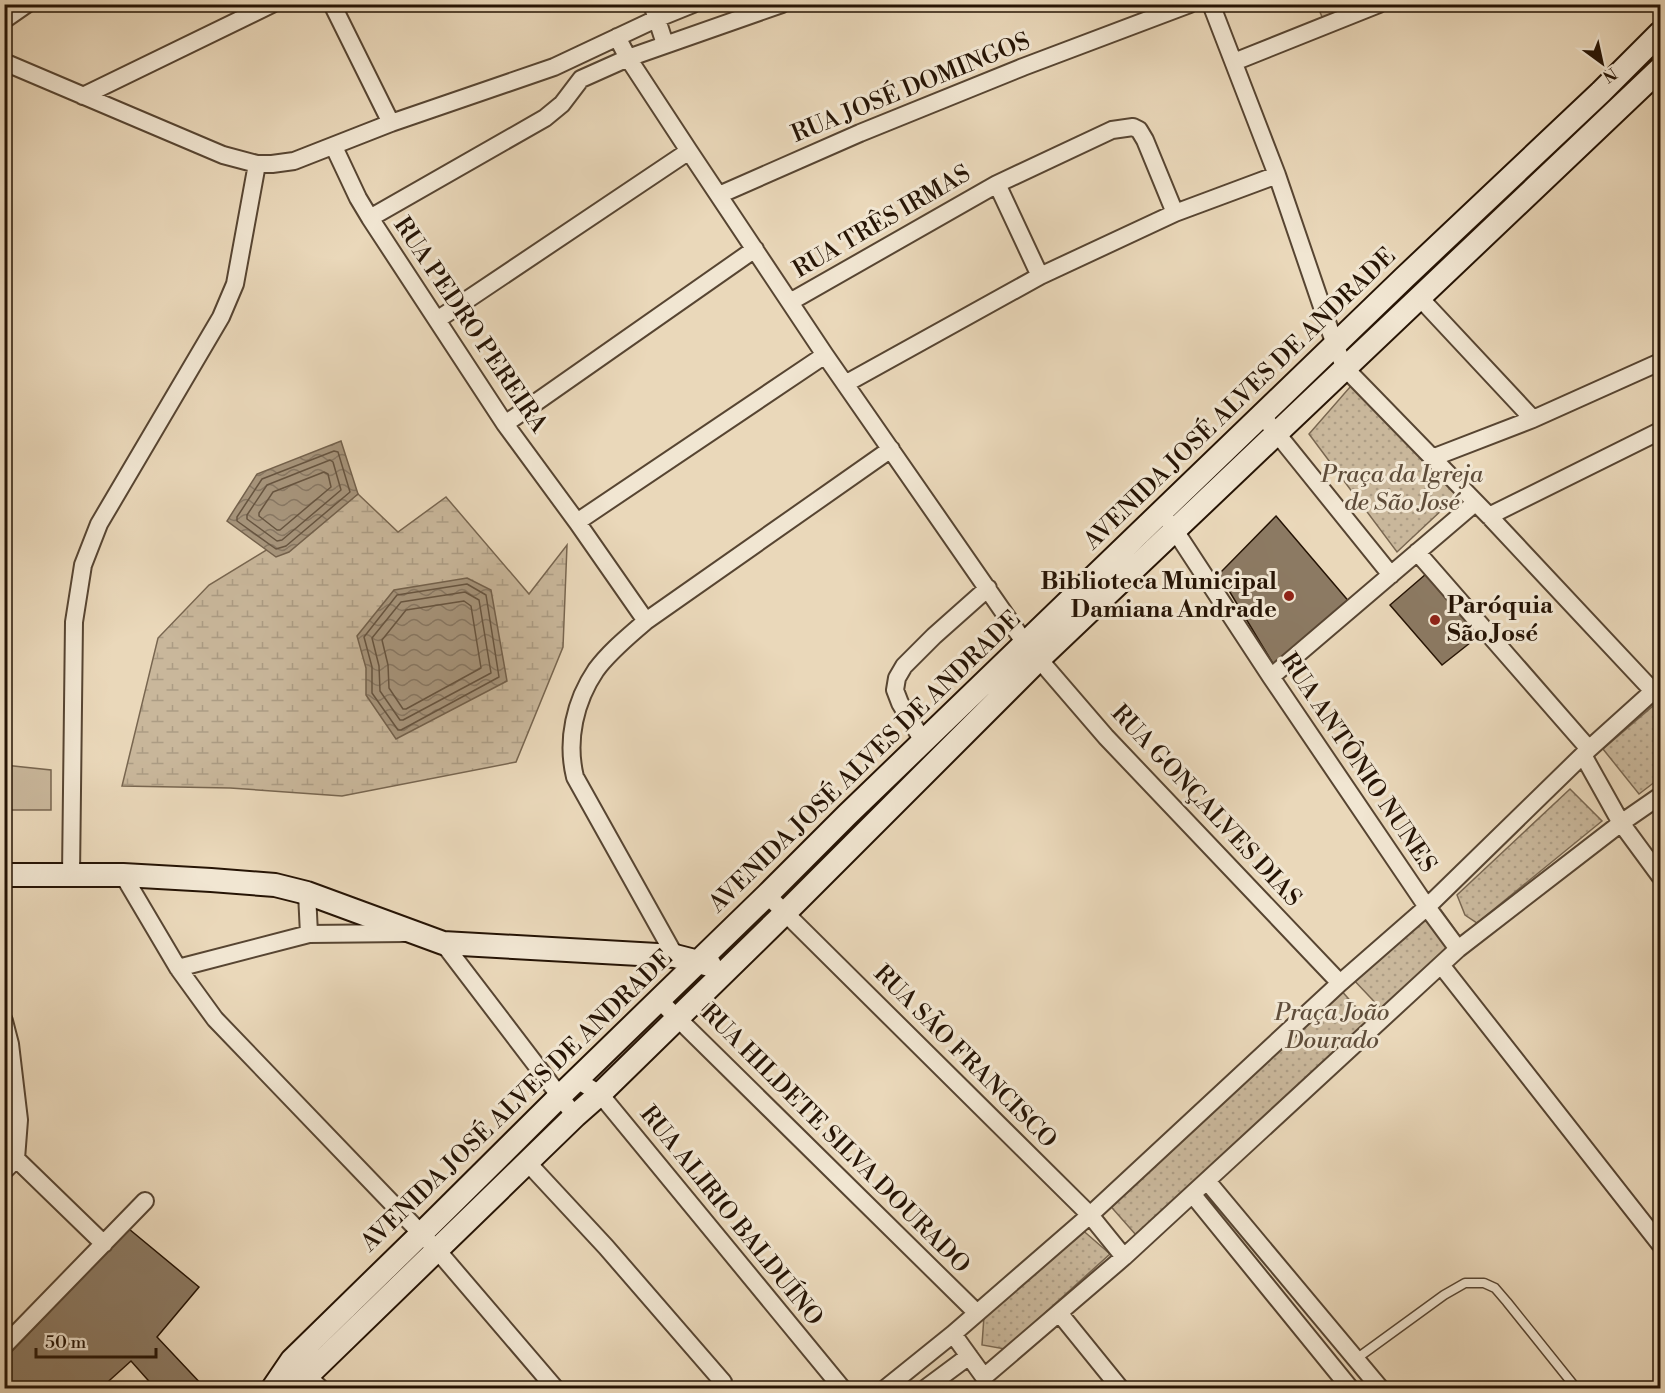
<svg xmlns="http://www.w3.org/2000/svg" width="1665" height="1393" viewBox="0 0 1665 1393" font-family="'Libre Bodoni',serif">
  <defs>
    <pattern id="grass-dots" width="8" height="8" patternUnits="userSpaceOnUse" patternTransform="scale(1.5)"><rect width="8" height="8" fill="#c9b79b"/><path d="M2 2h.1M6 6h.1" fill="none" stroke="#ac9c84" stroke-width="1.8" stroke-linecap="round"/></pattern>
    <pattern id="wetland-marsh" width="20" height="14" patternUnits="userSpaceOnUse" patternTransform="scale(1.5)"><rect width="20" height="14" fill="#c9b79b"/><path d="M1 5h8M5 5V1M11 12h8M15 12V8" fill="none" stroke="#ac9c84"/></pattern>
    <pattern id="water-waves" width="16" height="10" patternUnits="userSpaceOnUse" patternTransform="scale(1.5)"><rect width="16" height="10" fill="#a7957c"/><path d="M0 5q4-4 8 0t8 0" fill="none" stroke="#887864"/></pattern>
  </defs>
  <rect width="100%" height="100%" fill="#ead8ba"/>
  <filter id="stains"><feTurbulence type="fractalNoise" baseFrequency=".00333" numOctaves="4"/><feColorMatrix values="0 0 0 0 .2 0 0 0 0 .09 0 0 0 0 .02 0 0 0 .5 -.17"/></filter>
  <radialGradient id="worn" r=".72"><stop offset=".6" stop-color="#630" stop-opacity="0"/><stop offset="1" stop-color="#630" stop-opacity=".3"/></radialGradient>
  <path fill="url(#grass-dots)" stroke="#786650" stroke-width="1.5" d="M1357,379L1461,492L1397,552L1309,434Z
    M1660,700V778L1639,794L1603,749Z
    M1570,789L1602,821L1477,923L1465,915L1457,895Z
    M1433,899L1464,942L1385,1013L1351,977Z
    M1339,988L1371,1024L1136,1235L1106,1201Z
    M1079,1227L1110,1254L1005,1349L982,1345L984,1316Z"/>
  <path fill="url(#wetland-marsh)" stroke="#786650" stroke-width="1.5" d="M358,494L398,532L446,497L529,594L567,545L563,647L516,762L342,796L230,788L122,786L158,638L209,585Z"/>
  <path fill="#c9b79b" stroke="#786650" stroke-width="1.5" d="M1317,5H1392L1328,31Z
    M4,765L51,770V810H5Z"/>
  <path fill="url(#water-waves)" stroke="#73614c" stroke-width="1.5" d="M341,441L358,494L289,552L276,557L227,521L257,474Z
    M467,578L491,590L507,681L396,739L366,695V668L357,636L394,590Z"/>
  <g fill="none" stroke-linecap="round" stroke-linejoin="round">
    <path stroke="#665440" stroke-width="1.5" d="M334,451L338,452L350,492L286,546L276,549L237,521V517L262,479Z
      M330,460L333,462L341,490L282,540L277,541L247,519V515L267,485Z
      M324,472L328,474L331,487L280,530H277L259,516V513L273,492Z
      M467,584L486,595L499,677L401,730H398L372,693V667L364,637L397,595Z
      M465,592L479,600L491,673L403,720H400L380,691L379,666L372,638L401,602Z
      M464,601L471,606L481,668L406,709H403L389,688L388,665L382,640L406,610Z"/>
  </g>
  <path fill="#8c7a63" stroke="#261405" stroke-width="1.5" d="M1276,516L1351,604L1278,672L1219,574Z
    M1426,574L1480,635L1442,665L1390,605Z
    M129,1229L199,1287L157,1337L205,1388H155L131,1361L101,1388H15L4,1379V1359Z"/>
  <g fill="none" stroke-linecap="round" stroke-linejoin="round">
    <g stroke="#574532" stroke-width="11">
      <path id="lane" d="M1356,1359L1444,1295L1465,1283H1484L1495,1288L1507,1302L1576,1388"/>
    </g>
    <g stroke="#574532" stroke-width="20">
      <path id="street" d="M332,4L391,123
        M652,4L665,44
        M1211,4L1277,175L1335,345L1345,368L1489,516L1653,691
        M4,20L27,4
        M617,37L628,58L689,151L825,355L1025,643L1106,737L1340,983
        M4,62L223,155L257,164H272L294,161L391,123L554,67L656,19L693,4
        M1234,62L1379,4
        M83,96L272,4
        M334,147L358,198L370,218L505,424L577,522L646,621
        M719,195L860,133L1023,67L1190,4
        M370,218L545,118L562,104L581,79L628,58L782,4
        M1040,276L997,184L1112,130L1133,127L1139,130L1145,140L1175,213
        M1419,297L1533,419
        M790,302L997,184
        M437,320L689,151
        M845,384L1040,276L1175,213L1277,175
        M1262,415L1391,575
        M505,424L755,249
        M1432,458L1533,419L1660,362
        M1489,516L1660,431
        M577,522L825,355
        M1170,523L1271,677L1427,907L1458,949
        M1417,552L1589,749
        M1271,677L1475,503
        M923,741L900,703L895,690L897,678L904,666L934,636L988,588
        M1583,755L1621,823L1660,876
        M71,875L74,622L83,565L99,524L221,317L235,284L257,164
        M123,875L178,968L215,1019L437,1250L555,1388
        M307,893L309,934
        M767,895L1090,1215L1124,1257
        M443,943L575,1116
        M675,956L575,777C566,740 575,701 596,670C610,651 629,636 646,621L891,449
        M1441,965L1660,1244
        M178,968L309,934L406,933
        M659,1000L977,1313
        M4,1021L10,1044L19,1120L16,1159L4,1171
        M577,1080L600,1094L842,1388
        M4,1147L104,1244
        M527,1162L606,1247L723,1382
        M1207,1181L1380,1388
        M1193,1195L1350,1388
        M1060,1314L1120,1388
        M953,1334L984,1377L1124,1257L1458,949L1621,823L1660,796
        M4,1346L145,1201
        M299,1368L320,1388
        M886,1388L953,1334L1090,1215L1340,983L1427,907L1589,749L1660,685
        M926,1388L969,1356"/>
    </g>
    <g stroke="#261405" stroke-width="26">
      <path id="secondary" d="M4,875H123L211,880L275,885L307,893L443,943L675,956L710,965
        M273,1388L292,1360L421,1234L560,1096L767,895L847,815L1404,278L1601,92L1660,33
        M288,1388L307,1376L575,1116L600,1094L785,913L1038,660L1660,69"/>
    </g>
    <use href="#lane" stroke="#f1e6d2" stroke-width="8"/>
    <use href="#street" stroke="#f1e6d2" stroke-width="16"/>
    <use href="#secondary" stroke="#f1e6d2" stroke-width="22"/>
  </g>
  <g fill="#8f2418" stroke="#f1e6d2" stroke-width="2">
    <circle cx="1289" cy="596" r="6"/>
    <circle cx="1435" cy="620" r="6"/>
  </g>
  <g text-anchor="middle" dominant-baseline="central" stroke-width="6" stroke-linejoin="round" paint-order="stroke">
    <g font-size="24" fill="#261405" stroke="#f1e6d2">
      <text transform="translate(911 88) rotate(-22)">RUA JOSÉ DOMINGOS</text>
      <text transform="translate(882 222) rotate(-30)">RUA TRÊS IRMAS</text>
      <text transform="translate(470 325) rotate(56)">RUA PEDRO PEREIRA</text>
      <text transform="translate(1240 399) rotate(-44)">AVENIDA JOSÉ ALVES DE ANDRADE</text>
      <text transform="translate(865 762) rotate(-44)">AVENIDA JOSÉ ALVES DE ANDRADE</text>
      <text transform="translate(1358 763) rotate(56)">RUA ANTÔNIO NUNES</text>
      <text transform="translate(1206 806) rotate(47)">RUA GONÇALVES DIAS</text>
      <text transform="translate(965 1057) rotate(45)">RUA SÃO FRANCISCO</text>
      <text transform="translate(517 1101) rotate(-44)">AVENIDA JOSÉ ALVES DE ANDRADE</text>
      <text transform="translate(835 1139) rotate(45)">RUA HILDETE SILVA DOURADO</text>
      <text transform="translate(731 1216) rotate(51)">RUA ALIRIO BALDUÍNO</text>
    </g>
    <g font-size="24" font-style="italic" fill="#5f4d3a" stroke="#f1e6d2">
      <text x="1402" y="475">Praça da Igreja<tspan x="1402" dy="28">de São José</tspan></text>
      <text x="1332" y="1013">Praça João<tspan x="1332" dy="28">Dourado</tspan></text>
    </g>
    <g font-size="24" font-weight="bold" fill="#261405" stroke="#f1e6d2" text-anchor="end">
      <text x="1277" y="582">Biblioteca Municipal<tspan x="1277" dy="28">Damiana Andrade</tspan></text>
      <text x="1447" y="606" text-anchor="start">Paróquia<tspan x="1447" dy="28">São José</tspan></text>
    </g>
  </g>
  <rect width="1665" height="1393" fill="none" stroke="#ead8ba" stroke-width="24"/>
  <rect x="6" y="6" width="1653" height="1381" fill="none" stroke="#261405" stroke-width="3"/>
  <rect x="12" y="12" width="1641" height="1369" fill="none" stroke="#261405" stroke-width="1.5"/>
  <g transform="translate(1602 63) rotate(147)" stroke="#f1e6d2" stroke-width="4.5" paint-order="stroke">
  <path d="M0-4.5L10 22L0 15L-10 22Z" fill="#261405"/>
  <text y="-9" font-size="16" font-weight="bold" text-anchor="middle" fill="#261405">N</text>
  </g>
  <path d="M36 1348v9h120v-9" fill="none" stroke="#261405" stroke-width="3"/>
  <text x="45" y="1348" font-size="18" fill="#261405" stroke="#f1e6d2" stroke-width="4.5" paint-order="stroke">50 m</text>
  <rect width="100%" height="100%" filter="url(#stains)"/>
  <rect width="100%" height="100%" fill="url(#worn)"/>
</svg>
